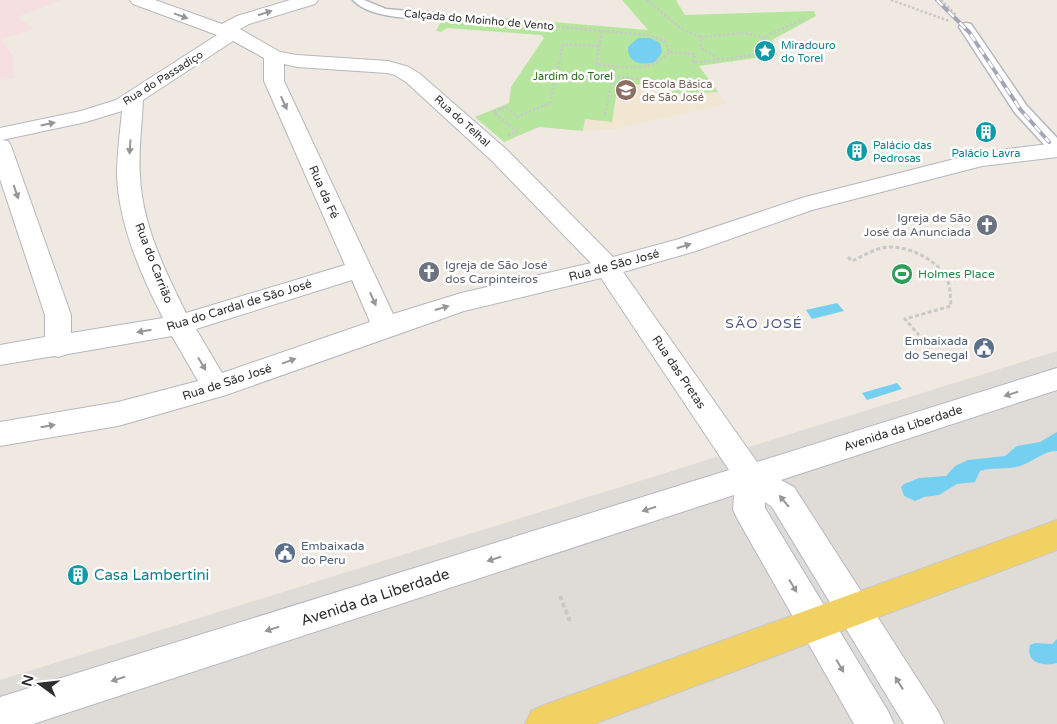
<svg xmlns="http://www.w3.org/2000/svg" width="1057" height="724" viewBox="0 0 1057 724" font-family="'Varela Round',sans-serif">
  <rect width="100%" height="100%" fill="#efe9e1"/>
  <path fill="#f0e6d1" d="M568,50L668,76L669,94L718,92L726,104L614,129L583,131L586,117Z"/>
  <path fill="#f5dfe0" d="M0,0H62L17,17L34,29L1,39L13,57L14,78L0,80Z"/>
  <path fill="#b6e59e" d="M622,0H676L685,15L814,11L816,16L772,40L777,55L699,66L718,92L669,94L667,87L618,83L612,122L585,119L583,131L539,127L504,142L475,117L509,103L511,87L544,38L541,35L447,28L441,32L436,31L445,14L504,20L506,18L648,30Z"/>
  <path fill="#dfdcd8" d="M1057,351V724H0V680Z"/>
  <path fill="#75cff0" d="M638,38H650L660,43L662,52L655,62C642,66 627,63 628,47Z
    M837,303L844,311L812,319L806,310Z
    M897,383L902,389L867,400L862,393Z
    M1057,432V451C1045,450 1033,462 1020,466C1007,470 993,467 980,471L975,482L957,484L939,495L924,497L915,501L904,496L901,487L904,484L919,478L946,476L955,466L968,460L1005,456L1017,446L1040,442Z
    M1057,639V663C1044,667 1025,663 1030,645L1035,643L1052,644Z"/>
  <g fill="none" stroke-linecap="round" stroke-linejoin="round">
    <g stroke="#b4b7c1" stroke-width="3">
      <path id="service" d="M353,0H364L386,9L443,14L448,17L443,20C418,18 371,20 353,0Z"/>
    </g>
    <g stroke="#b4b7c1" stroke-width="3">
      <path id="pedestrian" d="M966,23L971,24L1027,106L1057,138V153L1051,152L1015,113L959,27L961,24Z"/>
    </g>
    <g stroke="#b4b7c1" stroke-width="2">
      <path id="minor" d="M130,0H155L222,24L237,16L290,0H318L315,4L249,24L240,29L280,52L297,55L388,61L409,67L420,74L507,150L613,257L679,239L805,197L982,152L1057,143V157L982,166L812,210L696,251L623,272L757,462L1057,368V390L781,480L794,487L938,711L944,724H904L772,507L765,502V508L888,711L894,724H854L738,520L733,510L734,495L33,724H0V697L729,470L601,278L464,311L226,395L118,426L0,446V422L118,402L198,381L172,336L68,354L58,357L54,356L0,365V345L45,337V315L0,179V128L81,111L116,100L217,35L133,4ZM233,41L264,58V81L345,265L186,313C165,271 142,224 140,176C138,151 142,125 143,100ZM284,64L297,67L387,73L395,75L406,82L491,160L591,263L461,293L393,314L284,81ZM122,111C120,133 117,154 117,176C119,225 141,275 163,318L71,333V315L11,146L8,141L2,140L86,122ZM352,280L370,322L222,373L196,329Z"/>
    </g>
    <g stroke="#c9c9c9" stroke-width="2">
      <path id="primary" d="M1057,520V550L594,724H525L531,711L544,705Z"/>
    </g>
    <path stroke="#c9c9c9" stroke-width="2.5" stroke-dasharray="2.5 2" stroke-linecap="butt" d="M647,0L683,30L701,37
      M891,0L949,21
      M941,0L956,15
      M459,18L648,35L665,41L669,52L695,54L693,63L770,53L764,37L805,18
      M602,31L596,64C622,67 650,74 669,52
      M719,59L701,48V37L743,33L764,37
      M613,76L668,82L687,79
      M605,115L615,66
      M508,136L517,132L494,112L506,107L517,117L550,103L563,44L599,46"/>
    <path stroke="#c9c9c9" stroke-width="3" stroke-dasharray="4 2.5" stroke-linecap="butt" d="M848,257L852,261C863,256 875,248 888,247C909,246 938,260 947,279C951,288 950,297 951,306L905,319L919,335"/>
    <path stroke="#c9c9c9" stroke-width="4" stroke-dasharray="4.5 3" stroke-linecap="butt" d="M560,596L571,624"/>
    <use href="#service" fill="#fff" fill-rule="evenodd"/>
    <use href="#pedestrian" fill="#fff" fill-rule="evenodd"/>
    <use href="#minor" fill="#fff" fill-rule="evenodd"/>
    <use href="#primary" fill="#f2d163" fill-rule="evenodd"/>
    <g stroke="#a3a6b8" stroke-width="4">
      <path id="rail" d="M937,0L969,32L1020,109L1049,142"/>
    </g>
    <use href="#rail" stroke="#fff" stroke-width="2.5" stroke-dasharray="8" stroke-linecap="butt"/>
  </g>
  <defs><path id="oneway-solid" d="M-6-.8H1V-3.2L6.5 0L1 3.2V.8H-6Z" transform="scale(1.25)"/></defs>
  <g fill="#969696">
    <use href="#oneway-solid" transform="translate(265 13) rotate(-17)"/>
    <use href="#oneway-solid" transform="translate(181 16) rotate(20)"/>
    <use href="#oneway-solid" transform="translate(284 103) rotate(66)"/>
    <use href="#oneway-solid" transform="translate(48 124) rotate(-12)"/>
    <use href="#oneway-solid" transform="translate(130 147) rotate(94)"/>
    <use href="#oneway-solid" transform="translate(16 192) rotate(71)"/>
    <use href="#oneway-solid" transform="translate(684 246) rotate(-17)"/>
    <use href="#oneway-solid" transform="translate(373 299) rotate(66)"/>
    <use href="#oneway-solid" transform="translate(442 308) rotate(-16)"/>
    <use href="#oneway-solid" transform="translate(144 331) rotate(170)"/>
    <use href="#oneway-solid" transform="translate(289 361) rotate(-20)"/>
    <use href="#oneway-solid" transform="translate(202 364) rotate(59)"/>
    <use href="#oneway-solid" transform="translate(1011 394) rotate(162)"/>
    <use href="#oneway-solid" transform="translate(48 426) rotate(-10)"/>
    <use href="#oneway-solid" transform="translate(784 501) rotate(-130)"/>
    <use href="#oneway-solid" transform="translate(649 509) rotate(162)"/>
    <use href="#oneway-solid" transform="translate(494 559) rotate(162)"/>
    <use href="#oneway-solid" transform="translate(793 586) rotate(59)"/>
    <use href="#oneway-solid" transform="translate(272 629) rotate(162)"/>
    <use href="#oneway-solid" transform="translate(840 666) rotate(60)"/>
    <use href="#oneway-solid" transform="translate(118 679) rotate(162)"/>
    <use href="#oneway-solid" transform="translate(899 683) rotate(-122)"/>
  </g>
  <defs>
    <g id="sight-disc" transform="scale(1.125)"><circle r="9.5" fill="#0f9aa8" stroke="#fff"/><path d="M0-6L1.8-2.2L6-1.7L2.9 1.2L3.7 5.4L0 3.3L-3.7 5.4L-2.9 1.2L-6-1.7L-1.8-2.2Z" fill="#fff"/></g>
    <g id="school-disc" transform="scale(1.125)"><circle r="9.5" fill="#8d6e63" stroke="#fff"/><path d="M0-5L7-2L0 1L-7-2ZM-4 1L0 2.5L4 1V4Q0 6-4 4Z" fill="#fff"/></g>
    <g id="building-disc" transform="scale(1.125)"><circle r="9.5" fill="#0f9aa8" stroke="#fff"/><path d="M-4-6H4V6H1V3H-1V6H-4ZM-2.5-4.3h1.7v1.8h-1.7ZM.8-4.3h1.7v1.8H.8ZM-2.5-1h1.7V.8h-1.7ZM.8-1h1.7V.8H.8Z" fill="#fff"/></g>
    <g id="church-disc" transform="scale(1.125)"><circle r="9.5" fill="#6b7280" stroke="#fff"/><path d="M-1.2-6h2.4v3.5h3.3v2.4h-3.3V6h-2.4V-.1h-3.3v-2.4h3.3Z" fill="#fff"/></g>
    <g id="stadium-disc" transform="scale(1.125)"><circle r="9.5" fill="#2e9e5b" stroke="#fff"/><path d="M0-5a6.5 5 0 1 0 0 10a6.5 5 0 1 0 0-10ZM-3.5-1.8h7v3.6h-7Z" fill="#fff"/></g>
    <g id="civic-disc" transform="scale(1.125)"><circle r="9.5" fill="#5c6f8a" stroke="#fff"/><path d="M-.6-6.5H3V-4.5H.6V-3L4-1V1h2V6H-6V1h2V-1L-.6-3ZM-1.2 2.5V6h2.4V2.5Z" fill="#fff"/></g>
  </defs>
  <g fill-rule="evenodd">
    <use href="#sight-disc" x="765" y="51"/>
    <use href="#school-disc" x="626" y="90"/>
    <use href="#building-disc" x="986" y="132"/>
    <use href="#building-disc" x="857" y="151"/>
    <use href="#church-disc" x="987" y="225"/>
    <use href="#church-disc" x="429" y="272"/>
    <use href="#stadium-disc" x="902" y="274"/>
    <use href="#civic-disc" x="984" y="348"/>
    <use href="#civic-disc" x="285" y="553"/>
    <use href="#building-disc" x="78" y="575"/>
  </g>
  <g text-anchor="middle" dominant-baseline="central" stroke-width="5" stroke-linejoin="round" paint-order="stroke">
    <g font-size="11" fill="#2e2e2e" stroke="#fff">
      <text transform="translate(479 20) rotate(5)">Calçada do Moinho de Vento</text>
      <text transform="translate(163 78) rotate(-32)">Rua do Passadiço</text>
      <text transform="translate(462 121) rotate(42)">Rua do Telhal</text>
    </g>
    <g font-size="11" fill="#0d838f" stroke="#fff" text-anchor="start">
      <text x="781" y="45">Miradouro<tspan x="781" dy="13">do Torel</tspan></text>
      <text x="873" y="145">Palácio das<tspan x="873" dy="13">Pedrosas</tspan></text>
      <text x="986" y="153" text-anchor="middle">Palácio Lavra</text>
    </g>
    <g font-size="11" fill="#2c6e1b" stroke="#fff">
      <text x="573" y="76">Jardim do Torel</text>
    </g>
    <g font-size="11" fill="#785e54" stroke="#fff" text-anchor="start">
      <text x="642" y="84">Escola Básica<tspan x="642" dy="13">de São José</tspan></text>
    </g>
    <g font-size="12" fill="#2e2e2e" stroke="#fff">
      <text transform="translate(324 192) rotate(66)">Rua da Fé</text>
      <text transform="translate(154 263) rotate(69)">Rua do Carrião</text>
      <text transform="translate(614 265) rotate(-15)">Rua de São José</text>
      <text transform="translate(239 305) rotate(-17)">Rua do Cardal de São José</text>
      <text transform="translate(679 372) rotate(56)">Rua das Pretas</text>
      <text transform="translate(227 382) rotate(-18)">Rua de São José</text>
      <text transform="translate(903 428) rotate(-18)">Avenida da Liberdade</text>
    </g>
    <g font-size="12" fill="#5b616d" stroke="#fff" text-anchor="end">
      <text x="971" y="218">Igreja de São<tspan x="971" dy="14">José da Anunciada</tspan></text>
      <text x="445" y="265" text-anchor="start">Igreja de São José<tspan x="445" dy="14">dos Carpinteiros</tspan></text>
    </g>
    <g font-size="12" fill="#27864d" stroke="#fff" text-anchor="start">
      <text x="918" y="274">Holmes Place</text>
    </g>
    <g font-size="12" fill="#4e5e75" stroke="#fff" text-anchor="end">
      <text x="968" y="341">Embaixada<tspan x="968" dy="14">do Senegal</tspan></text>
      <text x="301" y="546" text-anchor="start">Embaixada<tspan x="301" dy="14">do Peru</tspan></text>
    </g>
    <g font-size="14" letter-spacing="1" fill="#4d5680" stroke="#fff">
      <text x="764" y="323">SÃO JOSÉ</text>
    </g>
    <g font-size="15" fill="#0d838f" stroke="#fff" text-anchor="start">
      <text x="94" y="575">Casa Lambertini</text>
    </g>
    <g font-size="15" fill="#2e2e2e" stroke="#fff">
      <text transform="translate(375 597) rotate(-18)">Avenida da Liberdade</text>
    </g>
  </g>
  <g transform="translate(40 684) rotate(285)" stroke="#ffffff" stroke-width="4" paint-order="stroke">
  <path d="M0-4L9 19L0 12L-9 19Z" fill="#2e2e2e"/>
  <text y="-8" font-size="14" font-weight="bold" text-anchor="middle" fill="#2e2e2e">N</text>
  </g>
</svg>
